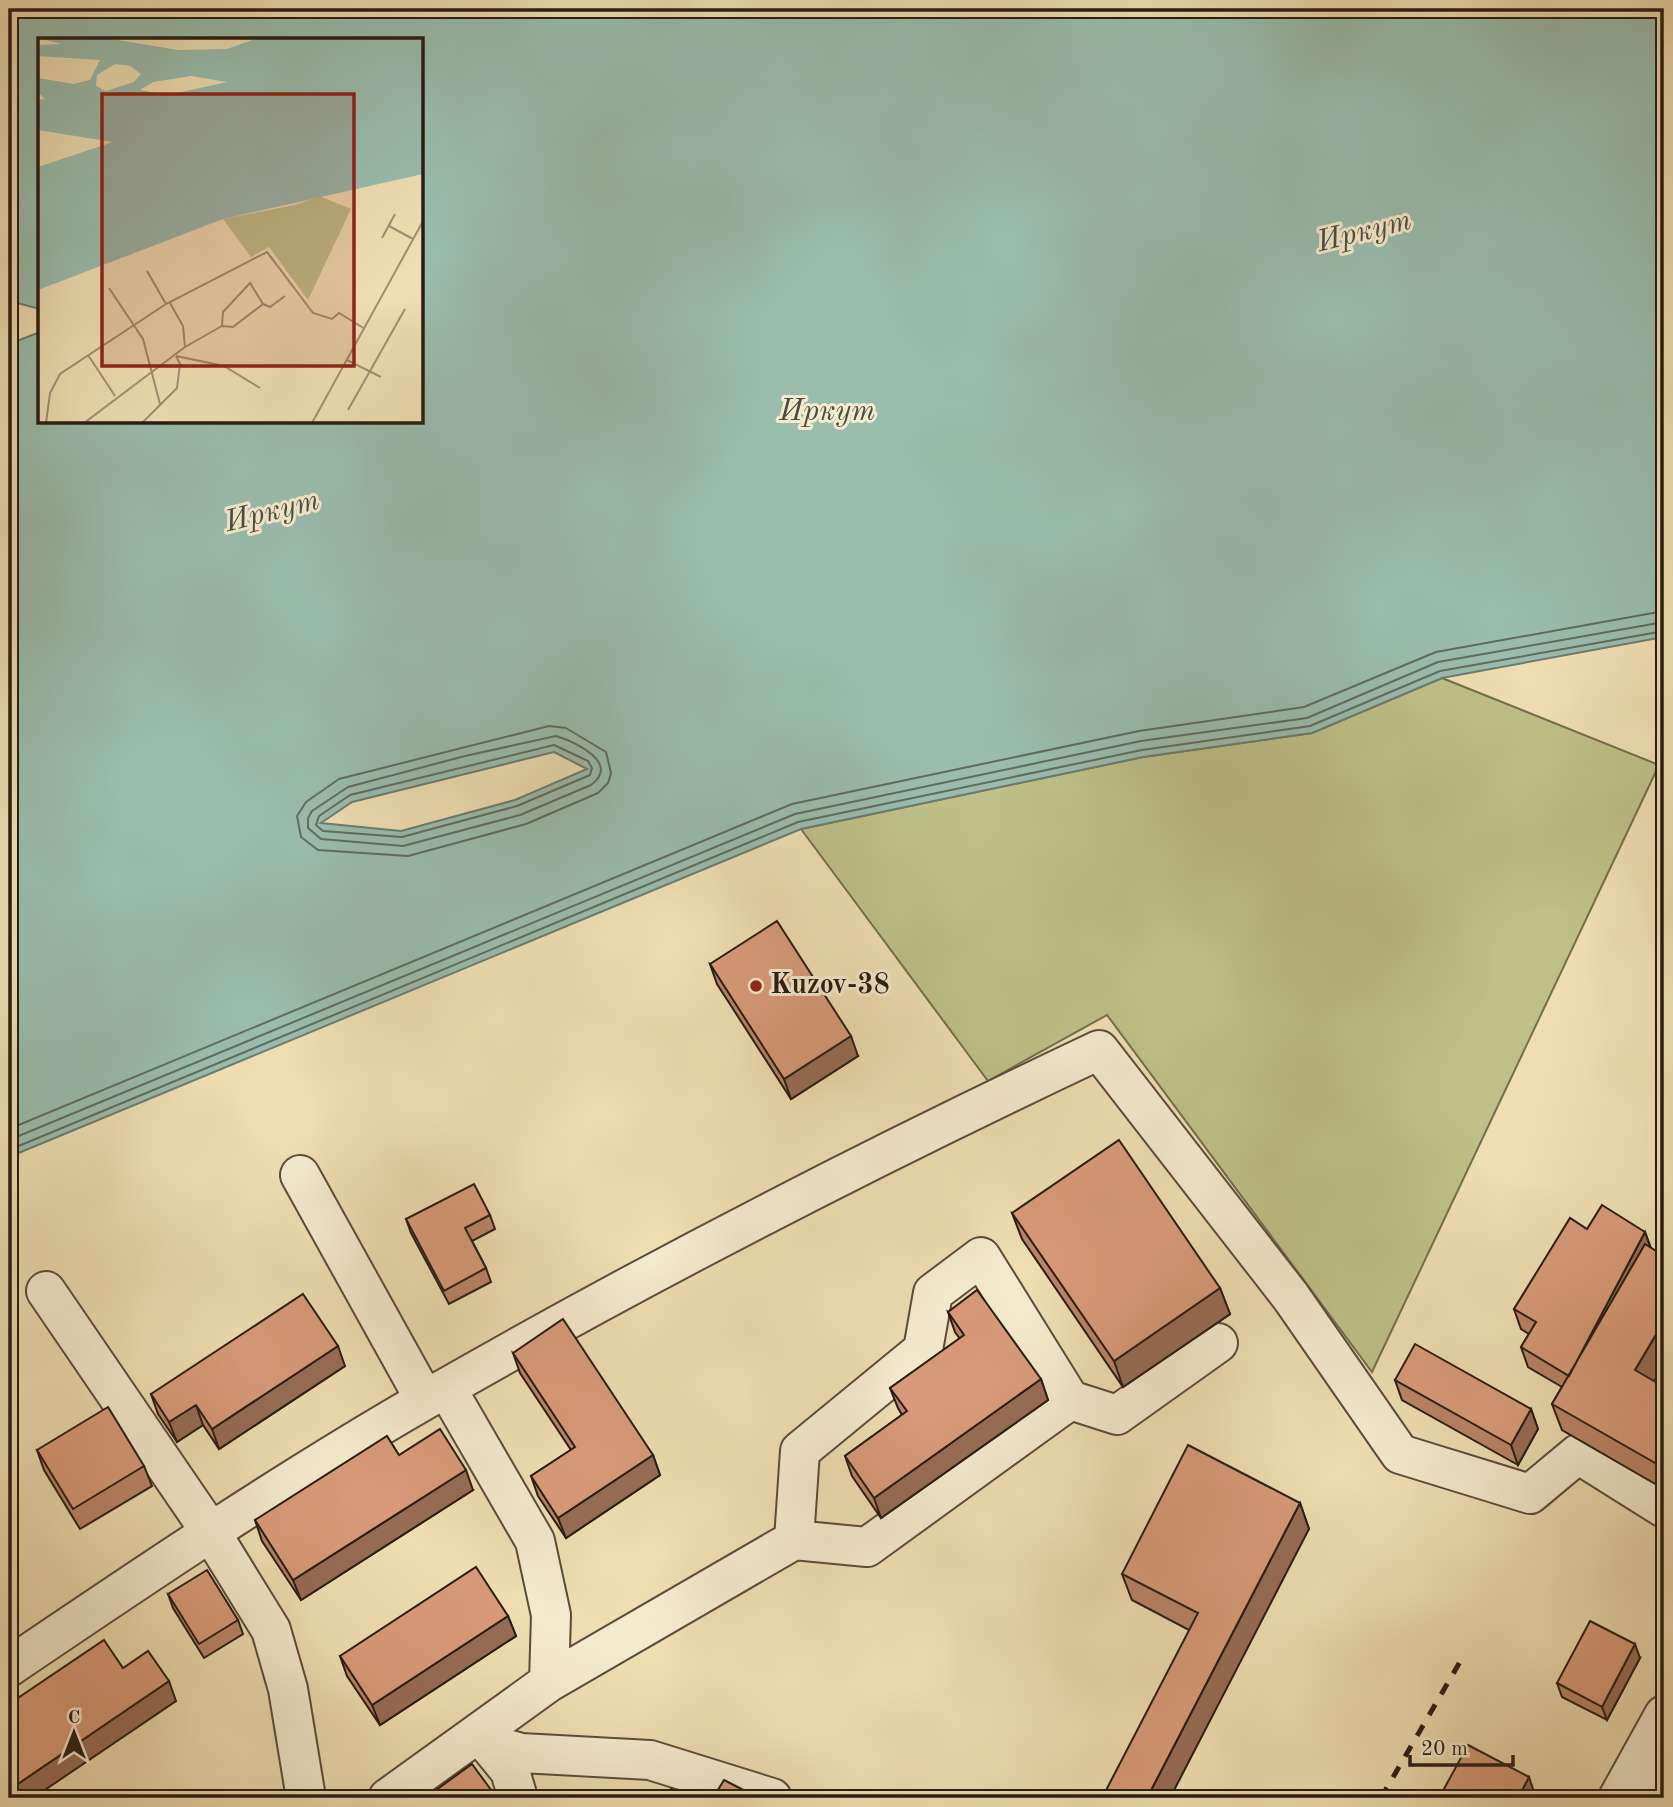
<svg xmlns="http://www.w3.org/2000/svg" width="1673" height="1807" viewBox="0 0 1673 1807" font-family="'Old Standard TT',serif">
  <rect width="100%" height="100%" fill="#eedeb2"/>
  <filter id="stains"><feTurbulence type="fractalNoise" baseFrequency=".00286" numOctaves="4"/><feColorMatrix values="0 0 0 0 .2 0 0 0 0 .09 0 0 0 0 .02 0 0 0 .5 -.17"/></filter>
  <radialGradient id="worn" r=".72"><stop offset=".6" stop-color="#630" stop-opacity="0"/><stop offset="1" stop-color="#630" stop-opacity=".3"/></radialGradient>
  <path fill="#bec088" stroke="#736e4e" stroke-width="2" d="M1442,678L1659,765L1372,1372L1107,1015L988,1081L801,829L1143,757L1312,733Z"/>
  <path fill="#99bcad" stroke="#6c7c6f" stroke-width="2" fill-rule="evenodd" d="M9,9H1664V637L1442,678L1312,733L1143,757L801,829L9,1157V344L40,332V422H422V40H40V309L9,301ZM554,752L587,769L515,800L401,831L321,823L352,802Z"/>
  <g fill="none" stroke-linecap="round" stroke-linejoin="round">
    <path stroke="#606c60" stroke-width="2" d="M549,726L566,728L606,752L611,773L608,783L598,793L526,824L408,856L318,850L301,837L297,816L306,802L339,779Z
      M556,736C575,742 621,763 591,785L520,815L403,846L321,839L308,828V818L312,811L348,787L465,756Z
      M554,745L588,761L592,768L590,775L517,806L402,837L323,831L316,825L319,816L350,795Z
      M9,1129L792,804L1139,731L1304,707L1436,652L1664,611
      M9,1140L795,814L1141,741L1307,718L1438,662L1664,622
      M9,1150L798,822L1142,750L1310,726L1440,671L1664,631"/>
    <g stroke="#5a4c3b" stroke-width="42">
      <path id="minor" d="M300,1175L425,1400
        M46,1291L210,1531L271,1630L288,1689L306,1798
        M447,1389L535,1541L551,1615L549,1682
        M794,1540L800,1451L923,1350L933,1293L981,1257L1070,1400
        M9,1667C145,1575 281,1483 423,1401C642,1275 870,1158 1099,1050L1291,1297L1400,1454L1530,1494L1578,1454L1664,1508
        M483,1738L510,1771L518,1798
        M489,1744L521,1753L650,1760L772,1798
        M1632,1773L1664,1789
        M388,1798L549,1682L794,1540L867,1547L1070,1400L1117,1415L1218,1343
        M1618,1798L1664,1715"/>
    </g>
    <use href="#minor" stroke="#f4eacd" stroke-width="38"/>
    <path stroke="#281c13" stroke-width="5" stroke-dasharray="12 12" stroke-linecap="butt" d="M1381,1798L1464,1655"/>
  </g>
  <path fill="#ba8468" stroke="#281c13" stroke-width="2" d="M710,964L858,1056L791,1099L717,984Z
    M1012,1213L1220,1288L1230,1314L1123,1387L1022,1239Z
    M490,1215L495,1229L472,1241L486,1268L491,1282L449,1304L411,1233L406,1219Z
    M1587,1229L1645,1232L1651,1248L1664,1256V1364L1654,1381L1664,1387V1489L1562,1430L1552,1404L1562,1387L1528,1367L1521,1347L1529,1334L1521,1329L1514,1309Z
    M948,1312L1041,1379L1048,1400L881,1518L852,1476L845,1456L902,1415L898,1408L890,1388L960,1339L955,1332Z
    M513,1353L653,1455L660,1475L566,1538L538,1496L531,1476L571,1450L520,1373Z
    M345,1366L219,1449L203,1425L177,1442L158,1414L151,1394Z
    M1395,1380L1531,1409L1538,1429L1518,1465L1402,1400Z
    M37,1450L144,1466L152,1486L80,1529L44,1470Z
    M399,1455L473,1490L301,1600L262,1541L255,1520Z
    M1300,1503L1309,1529L1189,1630L1132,1600L1122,1574Z
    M168,1594L238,1620L243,1634L204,1658L173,1608Z
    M508,1616L516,1636L380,1725L347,1676L340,1656Z
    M1640,1658L1607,1720L1562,1697L1557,1683Z"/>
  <path fill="#976c55" stroke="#281c13" stroke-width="2" d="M851,1036L858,1056L791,1099L784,1079Z
    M1645,1232L1652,1252L1569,1376Z
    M1220,1288L1230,1314L1123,1387L1114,1361Z
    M1664,1321V1364L1645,1397L1635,1370Z
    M338,1346L345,1366L219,1449L212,1429Z
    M1041,1379L1048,1400L881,1518L874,1498Z
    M196,1405L203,1425L177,1442L169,1422Z
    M1531,1409L1538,1429L1518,1465L1511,1445Z
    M653,1455L660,1475L566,1538L558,1518Z
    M466,1470L473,1490L301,1600L293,1580Z
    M1300,1503L1309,1529L1170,1798H1147Z
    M508,1616L516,1636L380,1725L372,1705Z
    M1635,1644L1640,1658L1607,1720L1602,1707Z
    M169,1681L176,1701L33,1798H9V1790Z
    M1529,1777L1536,1798H1518Z"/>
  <path fill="#d89a79" stroke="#281c13" stroke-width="2" d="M777,921L851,1036L784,1079L710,964Z
    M1119,1140L1220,1288L1114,1361L1012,1213Z
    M474,1184L490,1215L465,1228L486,1268L444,1291L406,1219Z
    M1602,1205L1645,1232L1569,1376L1521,1347L1536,1322L1514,1309L1570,1218L1587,1229Z
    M1645,1244L1664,1256V1321L1635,1370L1664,1387V1468L1552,1404Z
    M977,1290L1041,1379L874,1498L845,1456L907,1411L890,1388L964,1335L948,1312Z
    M303,1294L338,1346L212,1429L196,1405L169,1422L151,1394Z
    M563,1319L653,1455L558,1518L531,1476L575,1447L513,1353Z
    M1415,1344L1531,1409L1511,1445L1395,1380Z
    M108,1407L144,1466L73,1509L37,1450Z
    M440,1429L466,1470L293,1580L255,1520L387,1436L399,1455Z
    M1188,1445L1300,1503L1147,1798H1102L1198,1613L1122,1574Z
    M476,1567L508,1616L372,1705L340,1656Z
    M207,1570L238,1620L199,1644L168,1594Z
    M1590,1621L1635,1644L1602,1707L1557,1683Z
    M104,1640L123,1668L148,1651L169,1681L9,1790V1704Z
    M1468,1745L1529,1777L1518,1798H1439Z
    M472,1764L497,1798H425Z
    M724,1780L759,1798H713Z
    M671,1789L694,1798H667Z"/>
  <circle fill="#8f2418" stroke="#f4eacd" stroke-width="2.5" cx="756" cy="986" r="7"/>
  <g text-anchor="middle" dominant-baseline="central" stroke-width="6" stroke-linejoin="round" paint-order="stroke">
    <g font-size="28" font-weight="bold" fill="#281c13" stroke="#f4eacd" text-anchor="start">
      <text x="770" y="986">Kuzov-38</text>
    </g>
    <g font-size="30" font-style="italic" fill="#4a4c41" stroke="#f4eacd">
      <text transform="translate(1364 232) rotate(-14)">Иркут</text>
      <text x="827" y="412">Иркут</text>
      <text transform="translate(272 512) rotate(-14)">Иркут</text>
    </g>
  </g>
  <g transform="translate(38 38)">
    <rect width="385" height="385" fill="#eedeb2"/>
    <path d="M281,158L313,171L270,262L231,209L213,219L185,181L261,166Z" fill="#bec088"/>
    <path d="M0,0H68L140,12L189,11L220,0H385V136L185,181L0,252V129L75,104L0,92V62L7,61L0,54V40L36,46L52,42L62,22L0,18V7L23,6ZM77,26L92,28L103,36L96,44L68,53L58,48L59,37ZM153,38L189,44L130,57L102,52L115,44Z" fill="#99bcad" fill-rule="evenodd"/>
    <path fill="none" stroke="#9f9072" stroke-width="2" d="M351,188L375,201M344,200L357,176M109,233L128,266M71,250L105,301L122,366M132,265L145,288L147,309M184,288L185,274L212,245L225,266M50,317L77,358M138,318L186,328L222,350M309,322L343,339M310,372L367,271M8,385L12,355L22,336L128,266L229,214L275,275L294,281L301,275L327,291M46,385L147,309L184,288L195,289L225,266L232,269L247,258M104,385L139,350L142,326L138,318M274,385L384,185"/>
    <path fill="#8f2418" fill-opacity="0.15" stroke="#8f2418" stroke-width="3.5" d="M64,56H316V328H64Z"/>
    <rect width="385" height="385" fill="none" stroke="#281c13" stroke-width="3.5"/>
  </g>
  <rect width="1673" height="1807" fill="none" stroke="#eedeb2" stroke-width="35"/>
  <rect x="10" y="10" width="1652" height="1786" fill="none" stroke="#281c13" stroke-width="3.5"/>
  <rect x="18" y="18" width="1638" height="1772" fill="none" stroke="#281c13" stroke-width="2"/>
  <g transform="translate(74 1733)" stroke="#f4eacd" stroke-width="5" paint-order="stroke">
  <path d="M0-5L12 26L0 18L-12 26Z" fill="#281c13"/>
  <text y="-10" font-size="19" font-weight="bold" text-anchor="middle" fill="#281c13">С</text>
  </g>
  <path d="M1410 1755v10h103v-10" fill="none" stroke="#281c13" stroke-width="3.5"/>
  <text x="1421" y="1755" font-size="21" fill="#281c13" stroke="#f4eacd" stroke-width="5" paint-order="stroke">20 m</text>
  <rect width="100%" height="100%" filter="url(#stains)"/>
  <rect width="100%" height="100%" fill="url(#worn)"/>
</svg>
